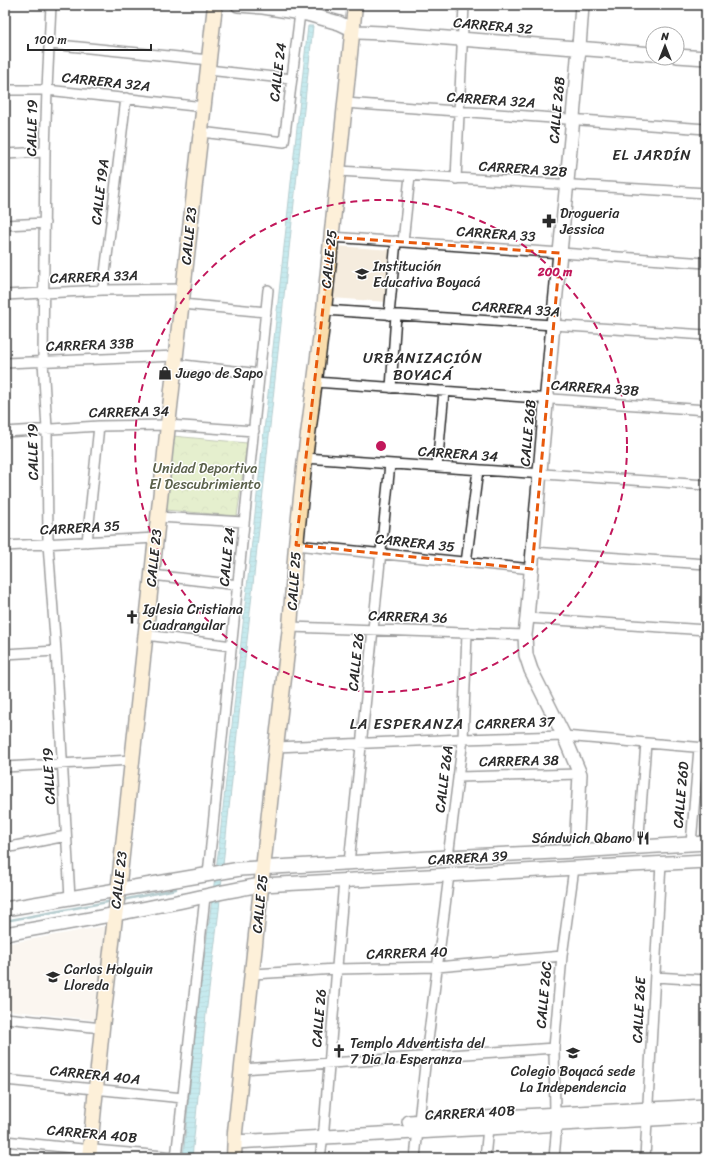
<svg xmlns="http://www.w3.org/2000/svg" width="711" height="1163" viewBox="0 0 711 1163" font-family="Sriracha,sans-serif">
  <defs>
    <pattern id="park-crowns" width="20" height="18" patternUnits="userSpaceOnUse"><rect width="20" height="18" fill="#c6dc92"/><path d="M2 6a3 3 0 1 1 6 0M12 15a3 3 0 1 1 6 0" fill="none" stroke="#aabd7e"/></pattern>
    <pattern id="water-rules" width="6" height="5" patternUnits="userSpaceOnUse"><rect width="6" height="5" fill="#80d1da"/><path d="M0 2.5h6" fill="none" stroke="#6fb4bb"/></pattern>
  </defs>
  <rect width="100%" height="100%" fill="#fff"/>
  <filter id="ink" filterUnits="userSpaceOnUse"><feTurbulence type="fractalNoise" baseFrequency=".025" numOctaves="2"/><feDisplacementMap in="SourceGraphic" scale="8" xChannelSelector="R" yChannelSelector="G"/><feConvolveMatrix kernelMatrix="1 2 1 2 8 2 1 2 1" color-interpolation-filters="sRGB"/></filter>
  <g filter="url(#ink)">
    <path fill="#f5ecde" d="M336,246L392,250L388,302L332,298Z
      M106,926L95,1020L5,1010V944Z"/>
    <path fill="url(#park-crowns)" stroke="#78845e" d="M173,436L247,443L237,516L165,510Z"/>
    <path fill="url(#water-rules)" stroke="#5e8f94" d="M308,26H313L224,855L219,910L206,1014L192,1158H183L197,1013L218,854Z"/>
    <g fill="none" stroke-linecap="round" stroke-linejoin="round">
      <path stroke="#5e8f94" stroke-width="2.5" d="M122,900L176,889
        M5,921L113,901"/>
      <g stroke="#2b2b2b" stroke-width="12">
        <path id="street" d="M51,5L47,90L45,152L43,361L47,429L48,544L56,651L70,898
          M49,44L209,60
          M208,70L292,79
          M5,90H47L204,107
          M345,103L706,129
          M201,132L284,142L301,5
          M5,154L45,152
          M339,171L706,193
          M456,179L464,5
          M5,225L45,223
          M331,237L706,263
          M403,242L410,176
          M103,290L126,98
          M5,295L103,290L183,289
          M182,304L266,312
          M324,310L706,335
          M389,315L396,241
          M5,363L176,356
          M175,364L260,374
          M315,382L706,410
          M391,388L396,315
          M5,432L99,426L168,425L254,431
          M305,458L706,485
          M437,467L444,391
          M158,517L244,522
          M87,542L99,426
          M296,545L532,569
          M5,546L156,538
          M533,552L706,564
          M466,563L478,470
          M152,575L238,585
          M527,618L706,630
          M290,627L525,635
          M146,635L232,646
          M5,654L56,651
          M276,747L463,739L564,736L706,748
          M5,767L132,760
          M458,777L580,774
          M691,844L699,748
          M638,847L646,743
          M5,848L66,836
          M448,857L463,739L467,633
          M349,863L390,464
          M208,874L268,290
          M253,974L337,969L437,967L562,956
          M655,977L706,980
          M5,1018L102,1028
          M242,1069L554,1048
          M5,1080L183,1098
          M5,1141L82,1149L176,1157
          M176,1158L205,897
          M320,1158L324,1128L344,880
          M415,1158L426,1056L449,875
          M485,1158L488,1128
          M554,1158L557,1125L555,1115L554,1048L562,956L574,868
          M645,1158L661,863"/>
      </g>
      <g stroke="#2b2b2b" stroke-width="16">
        <path id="secondary" d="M238,5L263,7L307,14L339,23L358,32L382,33L653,54
          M677,56L706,58
          M576,851L580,774L564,736L531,670L526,655L525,635L527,618C536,520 544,423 553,325C563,218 575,112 582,5
          M5,909L240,869L448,857L576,851L706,843
          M5,934C57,925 109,916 161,905C195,899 228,890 262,885L706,861
          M409,1122L706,1106
          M235,1142C392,1133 549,1124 706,1116"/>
      </g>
      <g stroke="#2b2b2b" stroke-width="17">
        <path id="primary" d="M89,1158L102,1028L119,883L168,425L215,5
          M234,1158L235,1132L276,747L290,627L296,545L305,458L324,310L355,5"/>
      </g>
      <use href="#street" stroke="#fff" stroke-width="9"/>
      <use href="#secondary" stroke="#fff" stroke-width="13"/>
      <use href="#primary" stroke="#faddab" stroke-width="14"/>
    </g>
  </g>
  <path d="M0 0H711V1163H0ZM331,237L560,253L532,569L296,545Z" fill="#fff" fill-opacity=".55" fill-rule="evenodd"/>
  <path fill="none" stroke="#e8590c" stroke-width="3" stroke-dasharray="8 5" stroke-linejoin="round" d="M331,237L560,253L532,569L296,545Z"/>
  <circle fill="none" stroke="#c2185b" stroke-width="2" stroke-dasharray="7 5" cx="381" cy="446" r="246"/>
  <defs>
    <g id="pharmacy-bare" transform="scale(1.08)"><path d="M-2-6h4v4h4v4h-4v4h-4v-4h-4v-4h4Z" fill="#2b2b2b" stroke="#fff" stroke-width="2.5" paint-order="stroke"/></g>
    <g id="school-bare" transform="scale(1.08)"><path d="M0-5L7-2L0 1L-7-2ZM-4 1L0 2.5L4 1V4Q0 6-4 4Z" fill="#2b2b2b" stroke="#fff" stroke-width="2.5" paint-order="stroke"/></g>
    <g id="shop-bare" transform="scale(1.08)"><path d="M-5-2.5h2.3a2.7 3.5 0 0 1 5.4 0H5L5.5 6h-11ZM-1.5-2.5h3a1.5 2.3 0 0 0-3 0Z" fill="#2b2b2b" stroke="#fff" stroke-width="2.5" paint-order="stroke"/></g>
    <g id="church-bare" transform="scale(1.08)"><path d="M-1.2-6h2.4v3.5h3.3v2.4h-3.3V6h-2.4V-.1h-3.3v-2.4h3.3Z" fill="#2b2b2b" stroke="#fff" stroke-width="2.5" paint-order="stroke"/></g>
    <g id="restaurant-bare" transform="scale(1.08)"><path d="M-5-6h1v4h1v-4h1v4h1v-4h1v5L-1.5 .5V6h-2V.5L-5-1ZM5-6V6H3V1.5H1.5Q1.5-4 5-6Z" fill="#2b2b2b" stroke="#fff" stroke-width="2.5" paint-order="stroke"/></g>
  </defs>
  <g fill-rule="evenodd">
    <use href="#pharmacy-bare" x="549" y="221"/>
    <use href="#school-bare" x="362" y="274"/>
    <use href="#shop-bare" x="165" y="373"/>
    <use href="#church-bare" x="132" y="617"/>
    <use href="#restaurant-bare" x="643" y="838"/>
    <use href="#school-bare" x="53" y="977"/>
    <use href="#church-bare" x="339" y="1051"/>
    <use href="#school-bare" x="573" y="1053"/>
  </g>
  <g text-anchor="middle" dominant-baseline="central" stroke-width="3" stroke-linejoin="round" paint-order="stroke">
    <g font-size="14" fill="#2b2b2b" stroke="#fff">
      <text transform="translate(493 26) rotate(5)">CARRERA 32</text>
      <text transform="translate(278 72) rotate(-83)">CALLE 24</text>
      <text transform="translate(106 82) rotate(6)">CARRERA 32A</text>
      <text transform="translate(491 100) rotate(4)">CARRERA 32A</text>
      <text transform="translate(557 110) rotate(-85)">CALLE 26B</text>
      <text transform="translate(32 128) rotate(-89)">CALLE 19</text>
      <text transform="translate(523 169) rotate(4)">CARRERA 32B</text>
      <text transform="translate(100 192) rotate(-83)">CALLE 19A</text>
      <text transform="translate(496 234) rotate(4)">CARRERA 33</text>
      <text transform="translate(189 236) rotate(-84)">CALLE 23</text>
      <text transform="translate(329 259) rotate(-84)">CALLE 25</text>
      <text transform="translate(94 277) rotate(-2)">CARRERA 33A</text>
      <text transform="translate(516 309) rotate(4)">CARRERA 33A</text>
      <text transform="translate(90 345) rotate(-2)">CARRERA 33B</text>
      <text transform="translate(595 388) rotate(4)">CARRERA 33B</text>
      <text transform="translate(129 412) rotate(-1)">CARRERA 34</text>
      <text transform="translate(528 433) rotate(-85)">CALLE 26B</text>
      <text transform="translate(33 452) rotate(-91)">CALLE 19</text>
      <text transform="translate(458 454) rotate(4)">CARRERA 34</text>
      <text transform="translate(80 528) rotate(-3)">CARRERA 35</text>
      <text transform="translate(415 543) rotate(6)">CARRERA 35</text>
      <text transform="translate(227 557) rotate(-84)">CALLE 24</text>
      <text transform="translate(154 558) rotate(-84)">CALLE 23</text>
      <text transform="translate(294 581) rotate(-86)">CALLE 25</text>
      <text transform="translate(408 617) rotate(2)">CARRERA 36</text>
      <text transform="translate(356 662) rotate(-84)">CALLE 26</text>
      <text transform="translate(515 723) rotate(-2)">CARRERA 37</text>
      <text transform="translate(519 761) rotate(-1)">CARRERA 38</text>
      <text transform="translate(49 776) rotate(-93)">CALLE 19</text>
      <text transform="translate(444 779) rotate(-83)">CALLE 26A</text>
      <text transform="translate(681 795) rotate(-85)">CALLE 26D</text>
      <text transform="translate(468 858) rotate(-3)">CARRERA 39</text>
      <text transform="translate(119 880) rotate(-83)">CALLE 23</text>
      <text transform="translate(260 904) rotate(-84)">CALLE 25</text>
      <text transform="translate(407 953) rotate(-2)">CARRERA 40</text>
      <text transform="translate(544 995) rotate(-85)">CALLE 26C</text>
      <text transform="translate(639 1010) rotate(-87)">CALLE 26E</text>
      <text transform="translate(319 1018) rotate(-85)">CALLE 26</text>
      <text transform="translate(95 1075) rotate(6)">CARRERA 40A</text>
      <text transform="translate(470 1113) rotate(-3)">CARRERA 40B</text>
      <text transform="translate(92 1134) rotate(5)">CARRERA 40B</text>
    </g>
    <g font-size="14" fill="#2b2b2b" stroke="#fff" text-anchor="start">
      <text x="560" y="213">Drogueria<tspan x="560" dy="16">Jessica</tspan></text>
      <text x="373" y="266">Institución<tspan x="373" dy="16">Educativa Boyacá</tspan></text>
      <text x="176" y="373">Juego de Sapo</text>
      <text x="143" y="609">Iglesia Cristiana<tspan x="143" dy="16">Cuadrangular</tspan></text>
      <text x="632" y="838" text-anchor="end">Sándwich Qbano</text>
      <text x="64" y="969">Carlos Holguin<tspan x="64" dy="16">Lloreda</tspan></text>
      <text x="350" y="1043">Templo Adventista del<tspan x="350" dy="16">7 Dia la Esperanza</tspan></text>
      <text x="573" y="1071" text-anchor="middle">Colegio Boyacá sede<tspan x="573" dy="16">La Independencia</tspan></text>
    </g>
    <g font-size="14" fill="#5a604a" stroke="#fff">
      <text x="205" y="468">Unidad Deportiva<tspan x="205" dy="16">El Descubrimiento</tspan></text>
    </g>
    <g font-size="15" letter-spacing="1" fill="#2b2b2b" stroke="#fff">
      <text x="652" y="155">EL JARDÍN</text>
      <text x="423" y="358">URBANIZACIÓN<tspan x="423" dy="17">BOYACÁ</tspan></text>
      <text x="407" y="724">LA ESPERANZA</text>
    </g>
  </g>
  <circle cx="381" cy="446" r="6" fill="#c2185b" stroke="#fff" stroke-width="2"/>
  <g font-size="12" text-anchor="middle" font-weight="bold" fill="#c2185b" stroke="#fff" stroke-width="3" stroke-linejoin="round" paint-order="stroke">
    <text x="555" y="276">200 m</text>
  </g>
  <rect width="711" height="1163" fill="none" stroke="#fff" stroke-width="20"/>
  <rect x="10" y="10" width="691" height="1143" fill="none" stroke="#2b2b2b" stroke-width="1.5" filter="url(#ink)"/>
  <g transform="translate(665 46)"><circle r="19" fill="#ffffff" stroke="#aaaaaa"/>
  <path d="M0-3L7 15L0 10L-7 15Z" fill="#2b2b2b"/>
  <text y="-6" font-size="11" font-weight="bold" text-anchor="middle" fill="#2b2b2b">N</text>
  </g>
  <path d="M28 44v6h123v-6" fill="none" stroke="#2b2b2b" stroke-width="2"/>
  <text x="34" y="44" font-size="12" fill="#2b2b2b" stroke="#ffffff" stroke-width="3" paint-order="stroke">100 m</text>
</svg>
